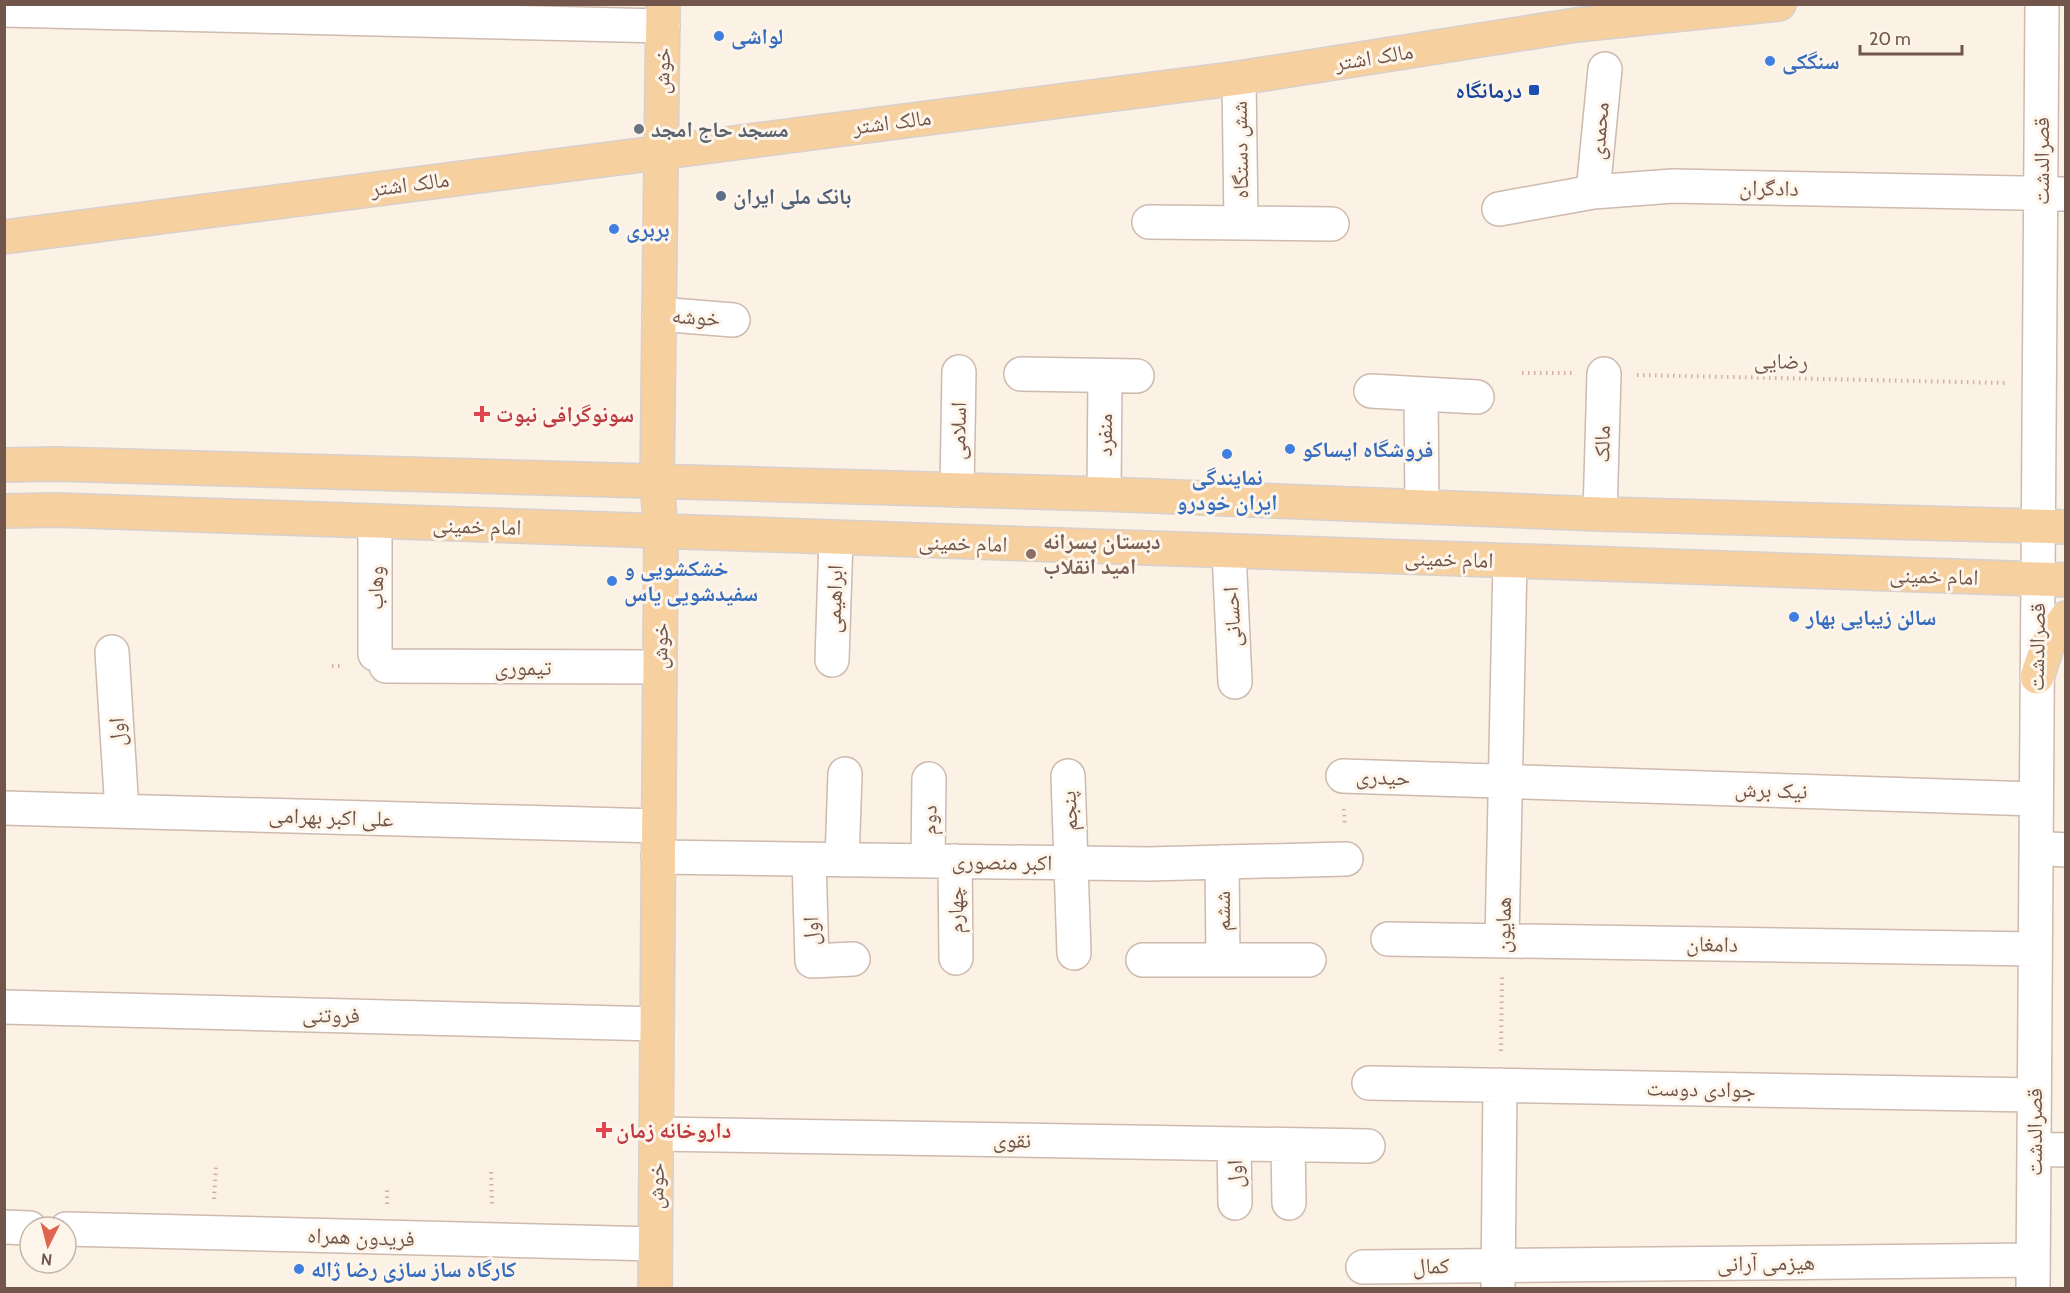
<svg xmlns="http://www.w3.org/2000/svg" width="2070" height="1293" viewBox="0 0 2070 1293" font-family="Cabin,'Noto Naskh Arabic',sans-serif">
  <rect width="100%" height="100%" fill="#fbf1e4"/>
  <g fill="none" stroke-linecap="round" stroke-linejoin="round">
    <g stroke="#cebaae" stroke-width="36">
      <path id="minor" d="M4,10L663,26
        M1239,78L1241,223
        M1593,192L1605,69
        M1499,209L1593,192L1673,186L2066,194
        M1149,222L1332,224
        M659,314L733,320
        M1021,374L1137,376
        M1371,391L1477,397
        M1421,394L1422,506
        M957,490L959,372
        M1104,494L1105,376
        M1600,514L1604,374
        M375,523V654
        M1229,552L1235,682
        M112,652L122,811
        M832,660L836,538
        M386,666L660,667
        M1068,776L1074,953
        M1343,776L2036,799
        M4,808L658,826
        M2036,848L2066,850
        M658,857L1148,864L1346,859
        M809,860L812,961L853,959
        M842,860L845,774
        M928,861L929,779
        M955,861L956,958
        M1222,862L1223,960
        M1388,939L2035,949
        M1502,941L1510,561
        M1143,960H1309
        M4,1007L657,1024
        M1369,1083L2034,1095
        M656,1134L1368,1146
        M1234,1145L1235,1203
        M1288,1146L1289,1203
        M2034,1149L2066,1150
        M4,1227L30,1228
        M66,1229L655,1244
        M1363,1267L2033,1260
        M1498,1288L1500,1085
        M2033,1288L2042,4"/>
    </g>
    <g stroke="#d8d0cd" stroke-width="36">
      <path id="major" d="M4,237L1239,78L1576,25L1779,4
        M4,465L55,464L1104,494L1600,514L2066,527
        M4,511L57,510L2066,580
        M2037,677L2049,641L2066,618
        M655,1288L661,533L657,482L663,4"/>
    </g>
    <path stroke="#d4b1a1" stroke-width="4" stroke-dasharray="1.5 4.5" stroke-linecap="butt" d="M1522,373H1572
      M1637,375L2007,383
      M332,666H344
      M1344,809L1345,825
      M1501,1051L1502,975
      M491,1172L492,1206
      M214,1199L216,1166
      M387,1204V1188"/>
    <use href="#minor" stroke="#fff" stroke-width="33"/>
    <use href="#major" stroke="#f7d0a0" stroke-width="33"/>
  </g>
  <g fill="#3f7fe0" stroke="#fef5ea" stroke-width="2">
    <circle cx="719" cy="36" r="6"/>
    <circle cx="1770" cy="61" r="6"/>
    <circle cx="614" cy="229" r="6"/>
    <circle cx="1290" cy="449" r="6"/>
    <circle cx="1227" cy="454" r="6"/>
    <circle cx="612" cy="581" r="6"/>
    <circle cx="1794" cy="617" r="6"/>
    <circle cx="299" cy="1269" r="6"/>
  </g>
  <rect fill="#1a4fb4" stroke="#fef5ea" stroke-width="2" x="1528" y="84" width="12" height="12" rx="3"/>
  <circle fill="#6b7280" stroke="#fef5ea" stroke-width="2" cx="639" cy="129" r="6"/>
  <circle fill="#5c6f8a" stroke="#fef5ea" stroke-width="2" cx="721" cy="196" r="6"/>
  <g fill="#e0444e" stroke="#fef5ea" stroke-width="2">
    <path d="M479 405h6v6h6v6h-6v6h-6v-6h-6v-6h6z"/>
    <path d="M601 1121h6v6h6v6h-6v6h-6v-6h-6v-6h6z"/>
  </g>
  <circle fill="#8d6e63" stroke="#fef5ea" stroke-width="2" cx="1031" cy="554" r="6"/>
  <g text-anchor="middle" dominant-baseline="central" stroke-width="6" stroke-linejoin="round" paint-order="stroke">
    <g font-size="22" font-weight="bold" fill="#366cbe" stroke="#fef5ea" text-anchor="start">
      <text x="731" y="36">لواشی</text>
      <text x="1782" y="61">سنگکی</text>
      <text x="626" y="229">بربری</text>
      <text x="1302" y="449">فروشگاه ایساکو</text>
      <text x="1227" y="477" text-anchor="middle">نمایندگی<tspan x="1227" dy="25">ایران خودرو</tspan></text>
      <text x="624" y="568">خشکشویی و<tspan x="624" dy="25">سفیدشویی یاس</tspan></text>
      <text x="1806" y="617">سالن زیبایی بهار</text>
      <text x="311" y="1269">کارگاه ساز سازی رضا ژاله</text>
    </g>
    <g font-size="22" fill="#73564b" stroke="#fef5ea">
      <text transform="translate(1374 57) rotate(-9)">مالک اشتر</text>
      <text transform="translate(662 71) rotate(-89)">خوش</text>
      <text transform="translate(892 122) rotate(-7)">مالک اشتر</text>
      <text transform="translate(1599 131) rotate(-85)">محمدی</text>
      <text transform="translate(1240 150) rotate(-91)">شش دستگاه</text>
      <text transform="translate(2041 161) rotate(-90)">قصرالدشت</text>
      <text transform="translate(410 184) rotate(-7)">مالک اشتر</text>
      <text transform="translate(1769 188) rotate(1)">دادگران</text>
      <text transform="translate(696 317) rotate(4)">خوشه</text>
      <text transform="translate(1781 361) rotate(1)">رضایی</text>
      <text transform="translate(958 431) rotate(-89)">اسلامی</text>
      <text transform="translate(1104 435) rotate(-90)">منفرد</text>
      <text transform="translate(1602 444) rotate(-89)">مالک</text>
      <text transform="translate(477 526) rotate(2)">امام خمینی</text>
      <text transform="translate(963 543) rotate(2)">امام خمینی</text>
      <text transform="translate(1449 559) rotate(2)">امام خمینی</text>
      <text transform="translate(1934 576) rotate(2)">امام خمینی</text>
      <text transform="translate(375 588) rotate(-90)">وهاب</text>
      <text transform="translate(834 599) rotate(-88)">ابراهیمی</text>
      <text transform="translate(1232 617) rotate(-93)">احسانی</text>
      <text transform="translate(660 646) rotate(-89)">خوش</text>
      <text transform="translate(2037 647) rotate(-89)">قصرالدشت</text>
      <text x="523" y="667">تیموری</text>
      <text transform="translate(117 732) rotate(-93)">اول</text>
      <text transform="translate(1383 777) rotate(2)">حیدری</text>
      <text transform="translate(1771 790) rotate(2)">نیک برش</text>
      <text transform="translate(1069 811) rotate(-93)">پنجم</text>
      <text transform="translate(331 817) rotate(2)">علی اکبر بهرامی</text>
      <text transform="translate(929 820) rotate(-89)">دوم</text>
      <text transform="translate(1002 862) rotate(1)">اکبر منصوری</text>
      <text transform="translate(955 910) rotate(-90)">چهارم</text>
      <text transform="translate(1222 911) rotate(-90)">ششم</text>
      <text transform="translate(1503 925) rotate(-89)">همایون</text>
      <text transform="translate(811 931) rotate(-91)">اول</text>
      <text transform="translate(1712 944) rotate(1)">دامغان</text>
      <text transform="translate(331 1015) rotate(1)">فروتنی</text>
      <text transform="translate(1701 1089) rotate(1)">جوادی دوست</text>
      <text transform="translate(2034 1132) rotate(-90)">قصرالدشت</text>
      <text transform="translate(1012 1140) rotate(1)">نقوی</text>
      <text transform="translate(1235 1174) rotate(-92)">اول</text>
      <text transform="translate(656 1186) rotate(-89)">خوش</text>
      <text transform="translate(361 1237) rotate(2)">فریدون همراه</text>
      <text transform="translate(1766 1263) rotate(-1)">هیزمی آرانی</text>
      <text transform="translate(1431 1266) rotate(-1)">کمال</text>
    </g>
    <g font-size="22" font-weight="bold" fill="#164399" stroke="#fef5ea" text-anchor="end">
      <text x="1522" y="90">درمانگاه</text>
    </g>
    <g font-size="22" font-weight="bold" fill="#5b616d" stroke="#fef5ea" text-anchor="start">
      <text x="651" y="129">مسجد حاج امجد</text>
    </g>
    <g font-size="22" font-weight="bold" fill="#4e5e75" stroke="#fef5ea" text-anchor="start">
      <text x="733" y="196">بانک ملی ایران</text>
    </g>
    <g font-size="22" font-weight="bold" fill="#be3a42" stroke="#fef5ea" text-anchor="start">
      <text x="496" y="414">سونوگرافی نبوت</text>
      <text x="616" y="1130">داروخانه زمان</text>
    </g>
    <g font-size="22" font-weight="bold" fill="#785e54" stroke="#fef5ea" text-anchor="start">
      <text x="1043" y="541">دبستان پسرانه<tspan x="1043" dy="25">امید انقلاب</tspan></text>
    </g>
  </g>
  <rect width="2070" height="1293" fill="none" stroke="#73564b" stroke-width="12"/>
  <g transform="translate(48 1245) rotate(186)"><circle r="28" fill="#fef5ea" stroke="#c6b5aa" stroke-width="1.5"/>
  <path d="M0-4.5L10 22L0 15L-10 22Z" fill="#e0644f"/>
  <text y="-9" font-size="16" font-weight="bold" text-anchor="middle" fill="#73564b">N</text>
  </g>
  <path d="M1860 45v9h102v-9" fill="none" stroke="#73564b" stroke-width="3"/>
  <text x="1869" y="45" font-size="18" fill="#73564b" stroke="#fef5ea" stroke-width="4.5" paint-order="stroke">20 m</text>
</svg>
